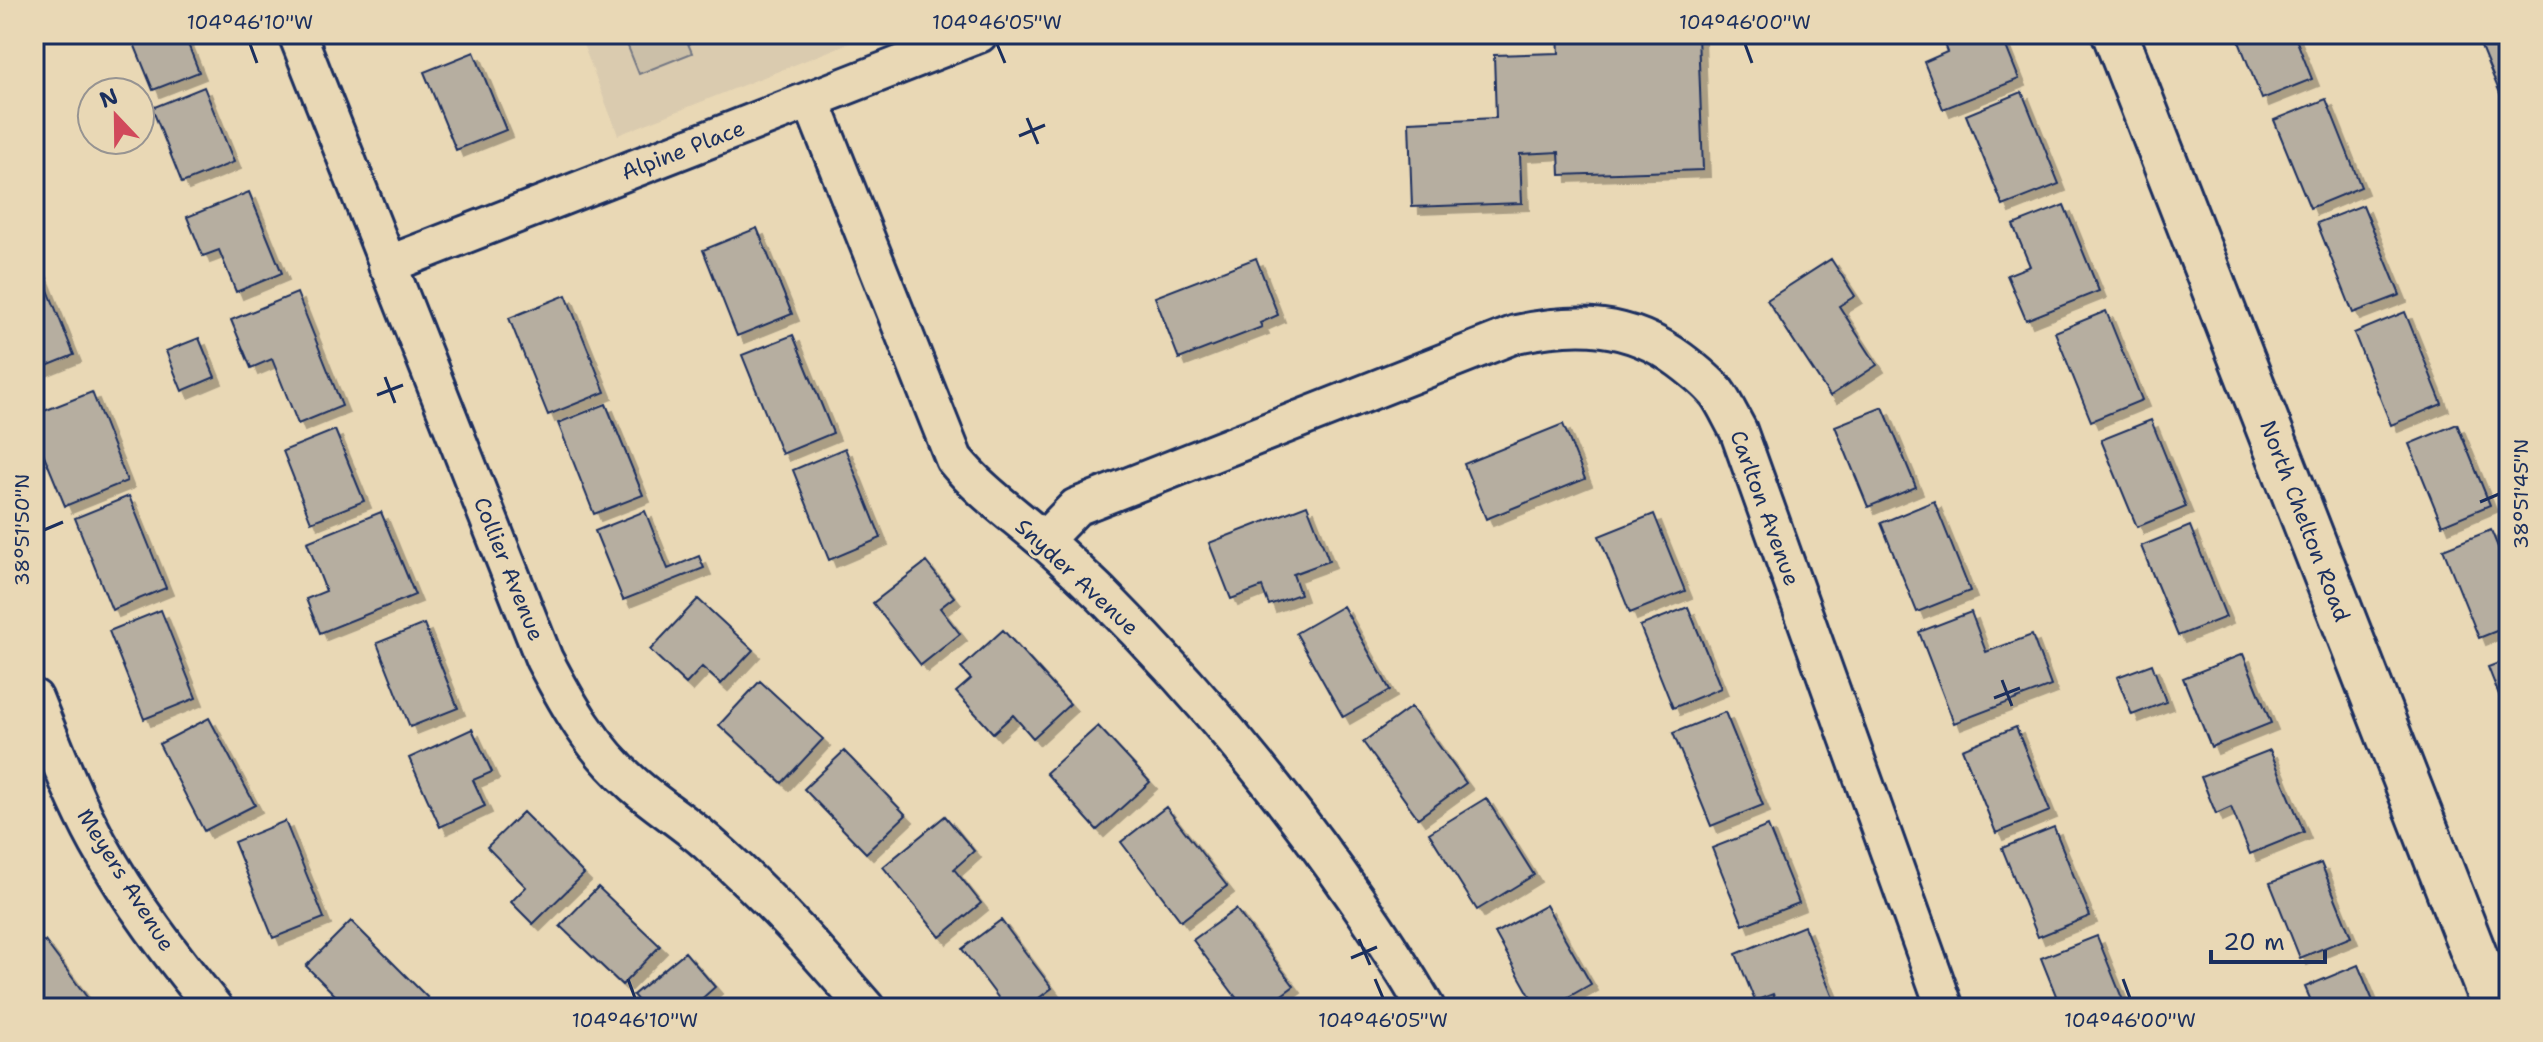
<svg xmlns="http://www.w3.org/2000/svg" width="2543" height="1042" viewBox="0 0 2543 1042" font-family="'Shantell Sans',sans-serif">
  <defs>
    <filter id="shadow"><feDropShadow dx="7" dy="7" stdDeviation="0" flood-color="#0004"/></filter>
  </defs>
  <rect width="100%" height="100%" fill="#e9d8b5"/>
  <filter id="ink" filterUnits="userSpaceOnUse"><feTurbulence type="fractalNoise" baseFrequency=".0125" numOctaves="2"/><feDisplacementMap in="SourceGraphic" scale="16" xChannelSelector="R" yChannelSelector="G"/><feConvolveMatrix kernelMatrix="1 2 1 2 8 2 1 2 1" color-interpolation-filters="sRGB"/></filter>
  <g filter="url(#ink)">
    <path fill="#dacbaf" d="M579,34H872L618,135Z"/>
    <path fill="#cbbfa8" stroke="#737783" stroke-width="2" d="M623,34H684L692,53L639,74Z"/>
    <path fill="#b6aea0" stroke="#1b2f5e" stroke-width="2" filter="url(#shadow)" d="M130,34H184L199,72L153,90Z
      M1698,34L1703,170L1560,175L1559,152L1520,154L1522,203L1412,207L1409,122L1496,118L1494,55L1559,53L1558,35Z
      M1940,34H2001L2019,79L1943,109L1924,62L1947,52Z
      M2236,34H2294L2312,79L2262,99Z
      M2498,34H2509V115L2479,42Z
      M474,52L506,130L456,150L424,72Z
      M204,87L234,162L182,183L152,108Z
      M2022,92L2059,184L2003,206L1966,115Z
      M2326,99L2361,187L2310,208L2274,120Z
      M249,192L282,273L236,292L219,250L203,256L187,217Z
      M2064,205L2099,291L2026,320L2007,275L2030,266L2013,225Z
      M2363,205L2400,295L2353,313L2317,223Z
      M757,228L792,314L737,336L703,250Z
      M1256,258L1278,315L1260,323L1262,327L1179,359L1155,297Z
      M1831,259L1855,296L1839,306L1877,365L1830,396L1767,300Z
      M40,270L74,355L34,371V272Z
      M297,293L342,406L298,424L272,359L251,368L231,320Z
      M566,295L605,392L548,415L509,318Z
      M2106,311L2142,400L2091,421L2055,332Z
      M2405,312L2442,404L2391,425L2354,333Z
      M793,335L833,433L782,454L742,355Z
      M199,338L215,377L182,391L166,351Z
      M92,392L127,481L65,506L34,431V415Z
      M606,404L643,495L594,514L558,423Z
      M1883,407L1916,487L1868,507L1835,426Z
      M2151,420L2186,507L2137,527L2101,440Z
      M1563,424L1585,479L1486,519L1464,464Z
      M2457,424L2490,505L2442,525L2409,444Z
      M335,430L364,501L311,522L283,451Z
      M845,448L881,538L829,560L793,470Z
      M129,496L166,588L112,610L75,518Z
      M1934,501L1970,591L1917,612L1881,523Z
      M1307,505L1329,561L1293,574L1300,594L1269,605L1262,587L1231,599L1209,543Z
      M645,511L668,569L699,556L704,568L623,600L595,531Z
      M381,512L415,595L320,633L306,599L326,591L307,542Z
      M1654,514L1685,591L1630,613L1599,536Z
      M2190,526L2226,617L2178,636L2141,546Z
      M2491,530L2509,574V626L2479,638L2443,549Z
      M926,562L954,597L940,608L960,634L921,665L873,603Z
      M698,599L753,650L721,684L702,667L686,684L650,650Z
      M1343,606L1390,690L1343,717L1296,633Z
      M1688,607L1721,688L1673,708L1640,626Z
      M161,610L196,698L144,719L109,631Z
      M1971,612L1986,652L2032,635L2051,686L1954,723L1919,632Z
      M424,624L458,708L410,727L377,643Z
      M1003,630L1070,704L1033,738L1013,715L993,733L956,692L971,679L961,668Z
      M2243,654L2271,723L2211,747L2183,678Z
      M2509,659V720L2488,667Z
      M2152,664L2166,702L2132,715L2117,677Z
      M760,681L823,739L782,783L719,725Z
      M1411,707L1466,783L1418,818L1363,742Z
      M1725,712L1763,805L1711,826L1673,733Z
      M209,718L255,805L204,831L159,744Z
      M1098,726L1150,782L1097,830L1046,773Z
      M2016,727L2050,811L1996,833L1962,749Z
      M472,729L492,772L473,780L485,806L440,827L409,758Z
      M2270,750L2304,832L2250,854L2231,807L2216,814L2201,777Z
      M844,751L906,815L866,853L804,789Z
      M1486,798L1534,875L1477,910L1429,833Z
      M1166,807L1227,886L1181,921L1121,842Z
      M523,812L584,874L533,924L511,902L526,887L487,847Z
      M945,816L974,851L954,869L981,903L940,937L883,867Z
      M285,821L324,918L273,938L234,842Z
      M1768,826L1799,903L1743,925L1712,848Z
      M2054,827L2090,916L2038,937L2002,848Z
      M2321,863L2351,937L2300,958L2270,883Z
      M598,887L660,946L622,985L560,926Z
      M1546,905L1591,984L1549,1008H1537L1495,933Z
      M1236,909L1294,986L1264,1008H1244L1193,940Z
      M1001,920L1052,988L1026,1008H1006L962,949Z
      M351,921L428,998L417,1008H348L306,966Z
      M1804,926L1837,1008H1778L1773,994L1755,1001L1736,954Z
      M2097,936L2126,1008H2061L2041,958Z
      M45,941L95,1008H34V948Z
      M685,952L715,987L698,1002L703,1008H644L633,995Z
      M2358,965L2376,1008H2314L2305,987Z"/>
    <g fill="none" stroke-linecap="round" stroke-linejoin="round">
      <g stroke="#1b2f5e" stroke-width="42">
        <path id="street" d="M297,34L544,659C568,705 592,748 632,783C656,805 685,822 709,844C766,893 817,951 866,1008
          M811,100L954,459C980,491 1012,513 1043,540C1063,557 1082,576 1101,594C1223,716 1338,859 1426,1008
          M387,265L979,34
          M1044,540L1076,507L1516,334C1577,321 1629,322 1680,360C1692,369 1707,381 1717,393C1725,404 1731,418 1738,430L1945,1008
          M34,698C54,747 73,797 98,843C131,903 172,956 214,1008"/>
      </g>
      <g stroke="#1b2f5e" stroke-width="50">
        <path id="secondary" d="M2115,34L2495,1008"/>
      </g>
      <use href="#street" stroke="#e9d8b5" stroke-width="36"/>
      <use href="#secondary" stroke="#e9d8b5" stroke-width="44"/>
    </g>
  </g>
  <path fill="none" stroke="#1b2f5e" stroke-width="3" d="M250,44L257,63M997,44L1005,63M1745,44L1752,63M1027,118L1038,144M1019,136L1045,125M385,377L395,403M377,395L403,385M2480,502L2499,494M44,530L63,522M2002,680L2012,706M1994,698L2020,688M1359,939L1370,965M1351,958L1377,947M628,979L635,998M1375,979L1383,998M2123,979L2130,998"/>
  <g text-anchor="middle" dominant-baseline="central" stroke-width="6" stroke-linejoin="round" paint-order="stroke">
    <g font-size="22" fill="#1b2f5e" stroke="#e9d8b5">
      <text transform="translate(683 150) rotate(-21)">Alpine Place</text>
      <text transform="translate(1765 508) rotate(70)">Carlton Avenue</text>
      <text transform="translate(2305 521) rotate(69)">North Chelton Road</text>
      <text transform="translate(509 569) rotate(68)">Collier Avenue</text>
      <text transform="translate(1077 577) rotate(43)">Snyder Avenue</text>
      <text transform="translate(126 880) rotate(58)">Meyers Avenue</text>
    </g>
  </g>
  <rect width="2543" height="1042" fill="none" stroke="#e9d8b5" stroke-width="88"/>
  <g transform="translate(116 116) rotate(338)"><circle r="38" fill="#e9d8b5" stroke="#979492" stroke-width="2"/>
  <path d="M0-6L14 30L0 20L-14 30Z" fill="#d1495b"/>
  <text y="-12" font-size="22" font-weight="bold" text-anchor="middle" fill="#1b2f5e">N</text>
  </g>
  <path d="M2211 950v12h114v-12" fill="none" stroke="#1b2f5e" stroke-width="4"/>
  <text x="2223" y="950" font-size="24" fill="#1b2f5e" stroke="#e9d8b5" stroke-width="6" paint-order="stroke">20 m</text>
  <rect x="44" y="44" width="2455" height="954" fill="none" stroke="#1b2f5e" stroke-width="3"/>
  <g font-size="20" text-anchor="middle" fill="#1b2f5e">
    <text x="250" y="29">104°46'10"W</text>
    <text x="997" y="29">104°46'05"W</text>
    <text x="1745" y="29">104°46'00"W</text>
    <text transform="translate(2521 494) rotate(-90)" y="7">38°51'45"N</text>
    <text transform="translate(22 530) rotate(-90)" y="7">38°51'50"N</text>
    <text x="635" y="1027">104°46'10"W</text>
    <text x="1383" y="1027">104°46'05"W</text>
    <text x="2130" y="1027">104°46'00"W</text>
  </g>
</svg>
